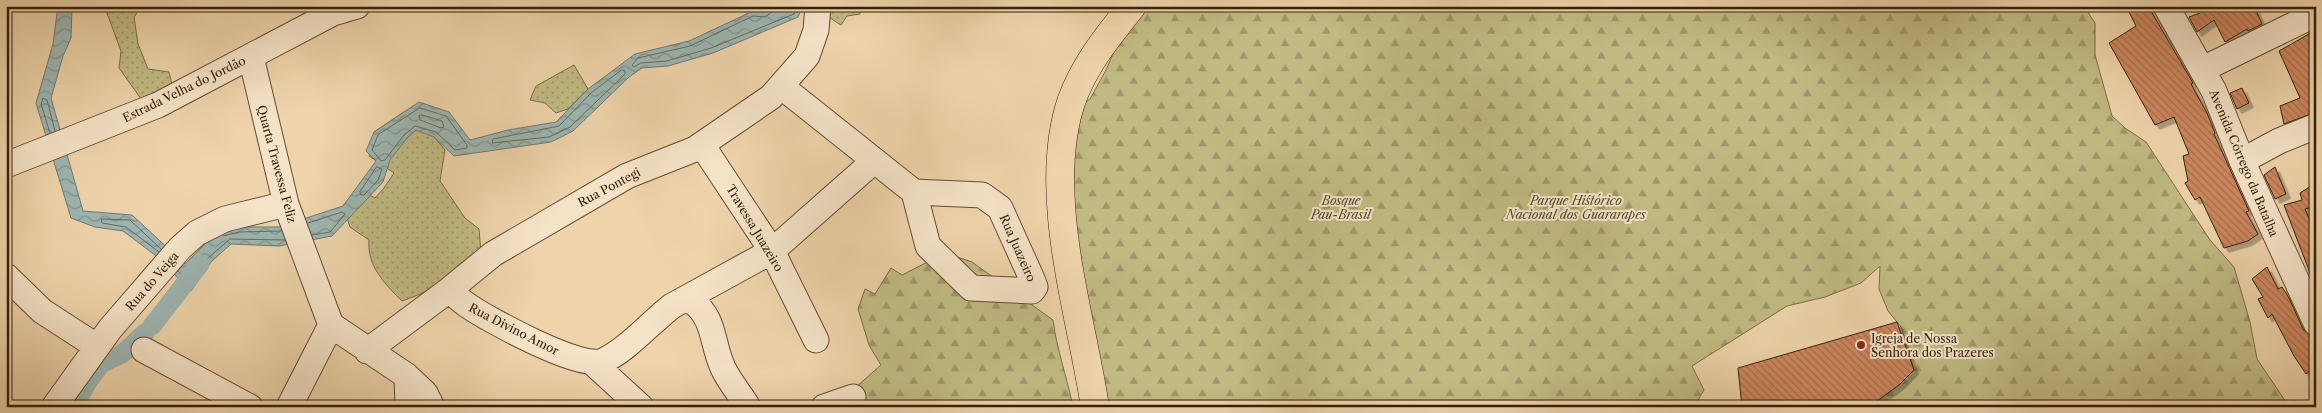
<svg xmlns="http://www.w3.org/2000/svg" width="2322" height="413" viewBox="0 0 2322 413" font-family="'Libre Caslon Text',serif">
  <defs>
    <pattern id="grass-dots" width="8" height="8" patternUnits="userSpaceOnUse" patternTransform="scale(1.25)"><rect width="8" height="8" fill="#c1ba83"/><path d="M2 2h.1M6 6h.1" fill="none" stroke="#9e9769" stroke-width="1.8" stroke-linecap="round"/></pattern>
    <pattern id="forest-firs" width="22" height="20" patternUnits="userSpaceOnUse" patternTransform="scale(1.25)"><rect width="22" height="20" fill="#c1ba83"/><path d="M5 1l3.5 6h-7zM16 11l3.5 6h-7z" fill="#9e9769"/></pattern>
    <pattern id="water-waves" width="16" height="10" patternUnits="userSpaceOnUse" patternTransform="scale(1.25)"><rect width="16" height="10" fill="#9db6b2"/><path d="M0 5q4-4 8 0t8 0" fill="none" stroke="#81948f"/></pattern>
    <pattern id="building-back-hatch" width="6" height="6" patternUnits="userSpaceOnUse" patternTransform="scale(1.25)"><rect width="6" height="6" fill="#cd875e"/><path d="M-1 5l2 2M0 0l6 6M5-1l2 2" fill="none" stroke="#a76e4c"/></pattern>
    <filter id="shadow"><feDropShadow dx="4.5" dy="4.5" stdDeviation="0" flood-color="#0004"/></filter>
  </defs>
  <rect width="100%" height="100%" fill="#efd4ab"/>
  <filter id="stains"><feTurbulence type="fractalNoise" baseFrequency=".004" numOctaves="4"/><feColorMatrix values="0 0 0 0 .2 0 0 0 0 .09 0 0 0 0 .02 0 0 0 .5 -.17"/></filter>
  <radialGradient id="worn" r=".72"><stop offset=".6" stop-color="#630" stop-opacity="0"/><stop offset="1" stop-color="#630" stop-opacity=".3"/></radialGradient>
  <path fill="url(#grass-dots)" stroke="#7a6d47" d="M117,6H142L134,17L138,44L148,69L169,72L172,85L144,103L119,68L121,51L107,13L118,10Z
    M823,6H860V14L847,16L841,25L824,14Z
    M574,65L588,89L568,109L556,113L545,103L530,100L536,86Z
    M404,112L434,137L445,150L440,181L465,218L479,229L481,253L447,284L402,301C384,283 367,266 369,240L350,227L343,206L357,188L375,198L384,188L394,173L369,156L374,132Z"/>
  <path fill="url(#forest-firs)" stroke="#7a6d47" d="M1149,6H2084L2095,23V55L2112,116L2125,128L2146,142L2210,240L2234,267L2250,322L2257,359L2286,402L2297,401L2300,407H1873L1877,401L1914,370L1901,327L1888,311L1879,289L1880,266L1861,283L1825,297L1787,306L1692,366L1704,390L1694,407H1103L1071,309V112L1090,99L1106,70L1127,22Z
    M945,253L972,262L1053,320C1057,351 1067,377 1073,407H859L856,387L881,365L869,345L858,309L865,289L875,294L891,268L902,275Z"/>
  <path fill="url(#water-waves)" stroke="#737a6f" d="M58,6H72L71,38L63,56L51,98L83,211L132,215L185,264L217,232L239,227H279L343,206L376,161L366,151L374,132L419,102L449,112L470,140L508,130L556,122L588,89L635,54L689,41L753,11L764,12L772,6H803L798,17L713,53L668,66L642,68L629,77L573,131L551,142L454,156L434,137L416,130L407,138L390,160L383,182L332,236L279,246L231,244L211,262L191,291L155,255L123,231L95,227L71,218L36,103L53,44Z"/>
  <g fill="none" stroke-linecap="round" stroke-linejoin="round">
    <path stroke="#686b5e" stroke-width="1" d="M774,6L773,11L765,17L753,16L690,46L638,58L632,65L634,67L641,63L667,61L711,48L794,14L797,6
      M622,70L625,71V74L570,127L549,137L492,143L493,139L559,126L591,93Z
      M420,108L446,116L467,145V148L455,150L436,132L415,126L404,135L385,160L381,161L372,150L378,135Z
      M422,115L442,121L444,127L441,128L420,120L419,116Z
      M50,133L41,104L43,98L47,100L55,131
      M377,167L382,169L378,180L364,195H361L360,192Z
      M308,223L342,212L345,214L330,232L312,235
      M223,236L239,232L281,231
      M159,252L126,227L102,223L101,219L130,220L161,249
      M178,271L189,281H192L207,259L230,239L285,240"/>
    <path stroke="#9db6b2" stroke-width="19" d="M152,326L200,264
      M73,407L89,380L101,364L122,354L145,333"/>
  </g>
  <path fill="url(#building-back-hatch)" stroke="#34200b" filter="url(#shadow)" d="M2126,6H2148L2193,83L2191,84L2207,113L2215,133L2214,134L2249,211L2246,212L2258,234L2248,241L2224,248L2200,197L2195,200L2185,183L2188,181L2183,156L2189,154L2174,117L2155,125L2109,43L2136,26Z
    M2196,6H2254L2262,24L2248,31L2247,29L2225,42L2214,20L2197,32L2189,17L2200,13Z
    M2316,30V112L2284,124L2280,106L2300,98L2279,51Z
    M2242,88L2249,103L2237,109L2230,93Z
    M2275,167L2286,194L2275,199L2264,175Z
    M2316,183V206L2305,209L2316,234L2315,286L2284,205L2302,200L2300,193Z
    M2267,267L2278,289L2282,287L2289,298L2303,329L2316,340V366L2306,374L2294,356L2272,314L2268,318L2258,299L2263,297L2252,279Z
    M1897,322L1914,370L1899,385L1877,401L1873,407H1742L1738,368Z"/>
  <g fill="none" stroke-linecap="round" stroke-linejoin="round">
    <g stroke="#634d33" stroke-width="27">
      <path id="minor" d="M2166,6L2214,91L2242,161L2316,323
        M251,57L286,204L331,325
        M2203,69L2316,14
        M782,87L914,192L928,246L971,288L1032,291L1035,287L1032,279L1000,208L982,195L914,192
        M702,145L772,251L816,340
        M2242,161L2279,141L2316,126
        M6,165L158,105L333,13L357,6
        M6,276L42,311L96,346
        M449,290C455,295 461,301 467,305C487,319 582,371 603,361C627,350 650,323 672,306L681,301L691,300C716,319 711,342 723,368C729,381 740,394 748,407
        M681,301L772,251L874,161
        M331,325L407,376L425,393L432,407
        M144,350L250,407
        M367,351L449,290L493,254L627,176L695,149L771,97L807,56L816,30L818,6
        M593,363L641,407
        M407,376L408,407
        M54,407L110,329L180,248L197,233L225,219L286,204
        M289,407L331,325
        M824,407L853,397"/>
    </g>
    <g stroke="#34200b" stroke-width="29">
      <path id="major" d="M1095,407C1081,314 1041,194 1071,102C1084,65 1108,36 1132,6"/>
    </g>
    <use href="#minor" stroke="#f5e3c8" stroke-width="25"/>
    <use href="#major" stroke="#efd4ab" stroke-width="28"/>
  </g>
  <circle fill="#8f2418" stroke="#f5e3c8" stroke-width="2" cx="1861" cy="345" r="5"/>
  <g text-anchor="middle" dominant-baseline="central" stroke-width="4" stroke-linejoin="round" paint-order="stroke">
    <g font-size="12" fill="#34200b" stroke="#f5e3c8">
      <text transform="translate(184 89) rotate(-26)">Estrada Velha do Jordão</text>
      <text transform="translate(2244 163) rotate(67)">Avenida Córrego da Batalha</text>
      <text transform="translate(277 164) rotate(75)">Quarta Travessa Feliz</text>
      <text transform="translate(609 187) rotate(-28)">Rua Pontegi</text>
      <text transform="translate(755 228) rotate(59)">Travessa Juazeiro</text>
      <text transform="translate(1018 248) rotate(66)">Rua Juazeiro</text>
      <text transform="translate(152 281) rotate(-49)">Rua do Veiga</text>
      <text transform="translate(514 329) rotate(27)">Rua Divino Amor</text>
    </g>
    <g font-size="12" font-style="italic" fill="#574629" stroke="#f5e3c8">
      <text x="1341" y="200">Bosque<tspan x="1341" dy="14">Pau-Brasil</tspan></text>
      <text x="1576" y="200">Parque Histórico<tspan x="1576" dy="14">Nacional dos Guararapes</tspan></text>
    </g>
    <g font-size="12" fill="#34200b" stroke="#f5e3c8" text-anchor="start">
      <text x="1871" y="338">Igreja de Nossa<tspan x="1871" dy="14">Senhora dos Prazeres</tspan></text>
    </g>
  </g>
  <rect width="2322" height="413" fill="none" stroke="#efd4ab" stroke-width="25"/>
  <rect x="8" y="8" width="2307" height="398" fill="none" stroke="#34200b" stroke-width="2.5"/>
  <rect x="12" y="12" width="2297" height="388" fill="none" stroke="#34200b"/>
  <rect width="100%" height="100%" filter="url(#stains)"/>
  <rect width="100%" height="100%" fill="url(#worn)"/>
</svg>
